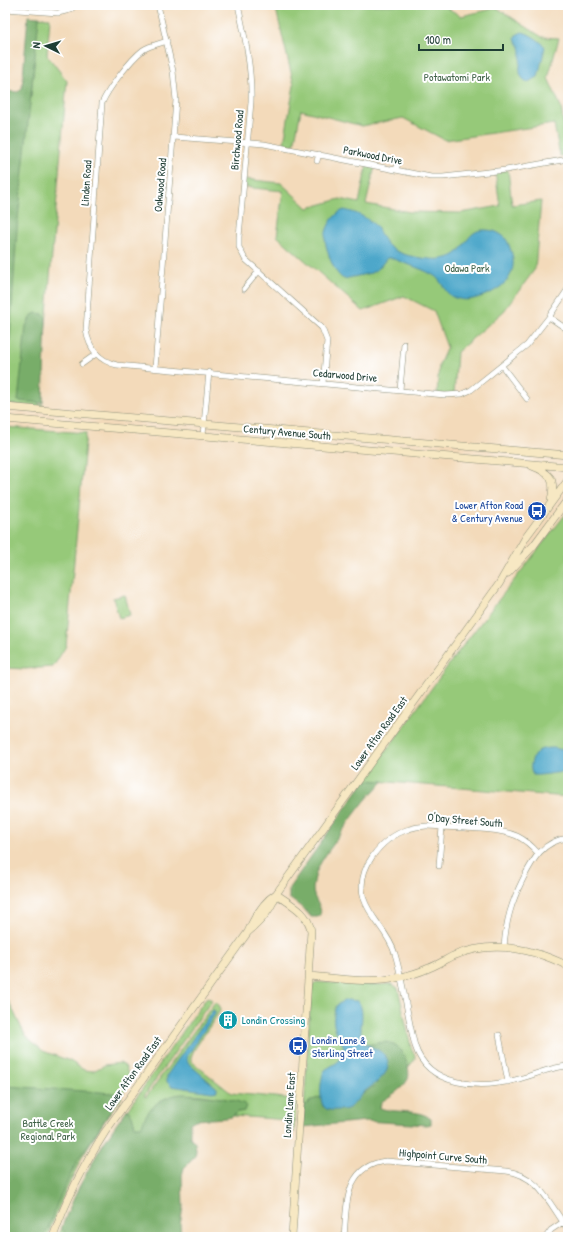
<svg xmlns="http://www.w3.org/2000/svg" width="573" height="1242" viewBox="0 0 573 1242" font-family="'Patrick Hand',sans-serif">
  <rect width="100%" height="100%" fill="#fff"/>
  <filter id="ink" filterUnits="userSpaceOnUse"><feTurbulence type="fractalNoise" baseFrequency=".025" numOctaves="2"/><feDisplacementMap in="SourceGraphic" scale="8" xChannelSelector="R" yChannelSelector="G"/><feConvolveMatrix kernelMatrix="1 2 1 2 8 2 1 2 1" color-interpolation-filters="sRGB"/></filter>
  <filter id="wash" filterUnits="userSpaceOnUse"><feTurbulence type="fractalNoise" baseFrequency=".012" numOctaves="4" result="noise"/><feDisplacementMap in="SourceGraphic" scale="16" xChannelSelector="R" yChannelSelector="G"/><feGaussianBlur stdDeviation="0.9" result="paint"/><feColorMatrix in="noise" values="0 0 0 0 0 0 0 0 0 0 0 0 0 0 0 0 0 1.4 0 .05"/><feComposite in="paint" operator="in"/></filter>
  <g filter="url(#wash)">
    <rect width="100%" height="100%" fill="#f3daba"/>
    <path fill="#96c979" stroke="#5a8356" d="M275,5H442L461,16L497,8L542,37L559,38L548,78L561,107L568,155L560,156L554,124L445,140L403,118L362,126L301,110L294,145L284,143L294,85Z
      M38,17L50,18L47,55L67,81L39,405H43V407L5,404V95L31,97Z
      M367,164L375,166L366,204L410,212L461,213L500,206L495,171L508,170L512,205L541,201L535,269L504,311L457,352L454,395L437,394L439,365L447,347L434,311L404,296L363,311L277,236L283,191L243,187L244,179L281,183L308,208L340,199L359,203Z
      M5,427L86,433L66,646L53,667L25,669L5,668Z
      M568,511V797L365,780L458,652Z
      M125,595L130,615L119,618L113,598Z
      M317,982L370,985L392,984L398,988L411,1047L416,1058L366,1117L304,1112L311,990L313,985Z
      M207,997L212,1000L144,1096L146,1097L215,1002L220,1006V1011L194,1050L191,1057V1061L231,1093L296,1099L294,1133L291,1123L288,1120L233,1116L237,1112L245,1111V1105C238,1101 229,1100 221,1098C197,1094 169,1089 151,1109L153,1237H58L79,1187L102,1146Z
      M5,1001L9,1002L25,1035L43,1051L70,1061L84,1070L93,1071L105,1065L120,1063L125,1066L129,1076L128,1086L122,1094L83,1155L63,1197L47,1237H5Z"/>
    <path fill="#78ad69" stroke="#4c754e" d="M28,16L39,17L17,229L6,400H5V91L18,92L22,88Z
      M36,313L43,314L46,319L43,403L18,401L26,326L31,316Z
      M365,780L384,781C365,798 351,819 337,839C329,851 318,863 315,877C314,882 312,890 314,895C316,903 325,910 318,917H311L304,909L289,898V888Z
      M384,1042C389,1042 394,1044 398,1047C405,1052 411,1072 408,1079C403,1089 390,1096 381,1102L380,1108C395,1114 419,1108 431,1119V1124L427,1125L366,1121L303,1127L304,1106L312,1100L321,1097L323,1107L363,1094L377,1084L387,1062C385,1053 374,1048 366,1045Z
      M5,1086L100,1092L122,1094L121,1099L110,1112L77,1161L57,1204L48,1229L43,1237H5Z
      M182,1094C195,1095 239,1098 247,1106L245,1111L237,1112L232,1117L226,1118L195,1120L190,1123V1137L195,1143L196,1150L195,1157L184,1168L182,1175L183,1207L180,1224L181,1237H70L61,1229C77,1187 99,1147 126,1111L127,1109L132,1115L135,1126H141C144,1122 144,1118 147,1114C154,1102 169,1095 182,1094Z"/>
    <path fill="#4da7ca" stroke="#36727f" d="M522,32C529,33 542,42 545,47L538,77L528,82C513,76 524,59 520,47C519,44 516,42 515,39L516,35Z
      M344,210C356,212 371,219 378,229C381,235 384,242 390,247C399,255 418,258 430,259C438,260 447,259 454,255C466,248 468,229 485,230C490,230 496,231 500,234C506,237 508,242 510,248C520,273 505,288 483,296C474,299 468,301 459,299C445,297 445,285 436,277C427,270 403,263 391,258H387L378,269L371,273L344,279C334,275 325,248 325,237C326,227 334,213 344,210Z
      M554,748L568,751V773C557,771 544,776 533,775C528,768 532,756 538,751C543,748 549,748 554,748Z
      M347,1000L358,1001C367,1014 357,1029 363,1042C369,1047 381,1049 386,1057C395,1073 373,1084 364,1092C359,1097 355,1104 349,1108C346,1110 341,1110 337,1110C327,1111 322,1109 321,1098C320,1089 321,1079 324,1071C329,1066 338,1064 342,1057C349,1046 336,1036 334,1025C333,1018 334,1012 336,1006L341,1002Z
      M213,1010L215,1011V1014L188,1055L187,1060L190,1065L217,1088V1091L212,1092L171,1086L167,1082V1075Z"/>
  </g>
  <g filter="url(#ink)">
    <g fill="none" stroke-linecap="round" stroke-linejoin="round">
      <g stroke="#898c77" stroke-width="6">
        <path id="street" d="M238,5C245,37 252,68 251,102L239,237V247L245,259L322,328L327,341L323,383
          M5,9L58,13L70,10L76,5
          M167,41C159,44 150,45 143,50C130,60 108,89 102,103L86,330C89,348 99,361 117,365L445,395L462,394L471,390L527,345L549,317L568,289
          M174,137L264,144L431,177H443L506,170L568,159
          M317,161L319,154
          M396,170L398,163
          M244,289L259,271
          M549,317L568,330
          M82,364L96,354
          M502,366L527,399
          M155,368L176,100L173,71L158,5
          M400,390L404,344
          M203,435L209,372
          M538,853C532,846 525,840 517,836C499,828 462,828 442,827C430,826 420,825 409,829C381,838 355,869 364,899C370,918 389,933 395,954C404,984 407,1016 415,1046C428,1087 480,1089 515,1080C533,1076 549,1067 568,1066
          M439,866L442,827
          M504,947C506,921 511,903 523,879C533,859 543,841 568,838
          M499,1035L508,1082
          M344,1237C347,1205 344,1166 386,1161L506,1171C540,1175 550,1206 568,1229
          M546,1237L551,1230L563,1222"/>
      </g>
      <g stroke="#898c77" stroke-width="8">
        <path id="secondary" d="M5,407L568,455
          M5,419L568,467
          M532,466C551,473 556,480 551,500
          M508,573L534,545L568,499
          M276,894C290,904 308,912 311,931L292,1237
          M248,932C254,918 263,902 276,894L499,584L526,537L568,480
          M308,976C337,978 368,984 396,978C407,976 418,973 429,968C437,965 445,960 453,956C492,940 532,948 568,966
          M53,1237C66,1200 84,1165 105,1132L248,932C260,922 272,909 276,894"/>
      </g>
      <use href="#street" stroke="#fff" stroke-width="5"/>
      <use href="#secondary" stroke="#f7e8c3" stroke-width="7"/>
    </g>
  </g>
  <defs>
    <g id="bus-disc" transform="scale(1)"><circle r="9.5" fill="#1a4fb4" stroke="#fff"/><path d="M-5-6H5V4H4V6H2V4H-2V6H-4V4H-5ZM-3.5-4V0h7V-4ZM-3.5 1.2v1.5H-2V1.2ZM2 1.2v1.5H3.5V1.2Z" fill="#fff"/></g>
    <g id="building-disc" transform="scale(1)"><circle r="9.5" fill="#0f9aa8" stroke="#fff"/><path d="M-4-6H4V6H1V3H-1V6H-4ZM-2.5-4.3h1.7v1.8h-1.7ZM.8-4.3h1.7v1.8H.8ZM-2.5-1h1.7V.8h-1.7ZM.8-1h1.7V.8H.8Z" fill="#fff"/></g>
  </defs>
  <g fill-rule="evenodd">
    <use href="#bus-disc" x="537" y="511"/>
    <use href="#building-disc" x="228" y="1020"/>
    <use href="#bus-disc" x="298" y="1046"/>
  </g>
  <g text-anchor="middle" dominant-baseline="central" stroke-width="4" stroke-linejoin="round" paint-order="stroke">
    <g font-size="11" fill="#3d6045" stroke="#fff">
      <text x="457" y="77">Potawatomi Park</text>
      <text x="467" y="268">Odawa Park</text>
      <text x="48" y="1123">Battle Creek<tspan x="48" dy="13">Regional Park</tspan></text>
    </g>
    <g font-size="11" fill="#1f3d34" stroke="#fff">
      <text transform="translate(237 140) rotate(-85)">Birchwood Road</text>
      <text transform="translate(373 155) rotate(11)">Parkwood Drive</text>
      <text transform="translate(86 183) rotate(-86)">Linden Road</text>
      <text transform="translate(160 185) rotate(-85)">Oakwood Road</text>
      <text transform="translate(345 375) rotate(5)">Cedarwood Drive</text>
      <text transform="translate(287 432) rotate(5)">Century Avenue South</text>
      <text transform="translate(379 733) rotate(-54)">Lower Afton Road East</text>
      <text transform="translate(465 820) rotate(5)">O'Day Street South</text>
      <text transform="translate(133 1073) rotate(-54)">Lower Afton Road East</text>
      <text transform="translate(289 1105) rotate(-86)">Londin Lane East</text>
      <text transform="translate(443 1156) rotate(5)">Highpoint Curve South</text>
    </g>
    <g font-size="11" fill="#164399" stroke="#fff" text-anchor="end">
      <text x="523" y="505">Lower Afton Road<tspan x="523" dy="13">&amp; Century Avenue</tspan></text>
      <text x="312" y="1040" text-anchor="start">Londin Lane &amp;<tspan x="312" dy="13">Sterling Street</tspan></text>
    </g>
    <g font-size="11" fill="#0d838f" stroke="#fff" text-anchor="start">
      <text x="242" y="1020">Londin Crossing</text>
    </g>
  </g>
  <rect width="573" height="1242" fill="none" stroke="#fff" stroke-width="20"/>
  <g transform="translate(46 46) rotate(275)" stroke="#ffffff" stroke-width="3" paint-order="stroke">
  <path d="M0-3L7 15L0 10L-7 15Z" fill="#1f3d34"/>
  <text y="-6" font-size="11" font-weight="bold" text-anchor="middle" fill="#1f3d34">N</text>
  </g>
  <path d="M419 44v6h84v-6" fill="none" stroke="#1f3d34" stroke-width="2"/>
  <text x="425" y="44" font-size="12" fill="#1f3d34" stroke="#ffffff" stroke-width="3" paint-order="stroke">100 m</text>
</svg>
